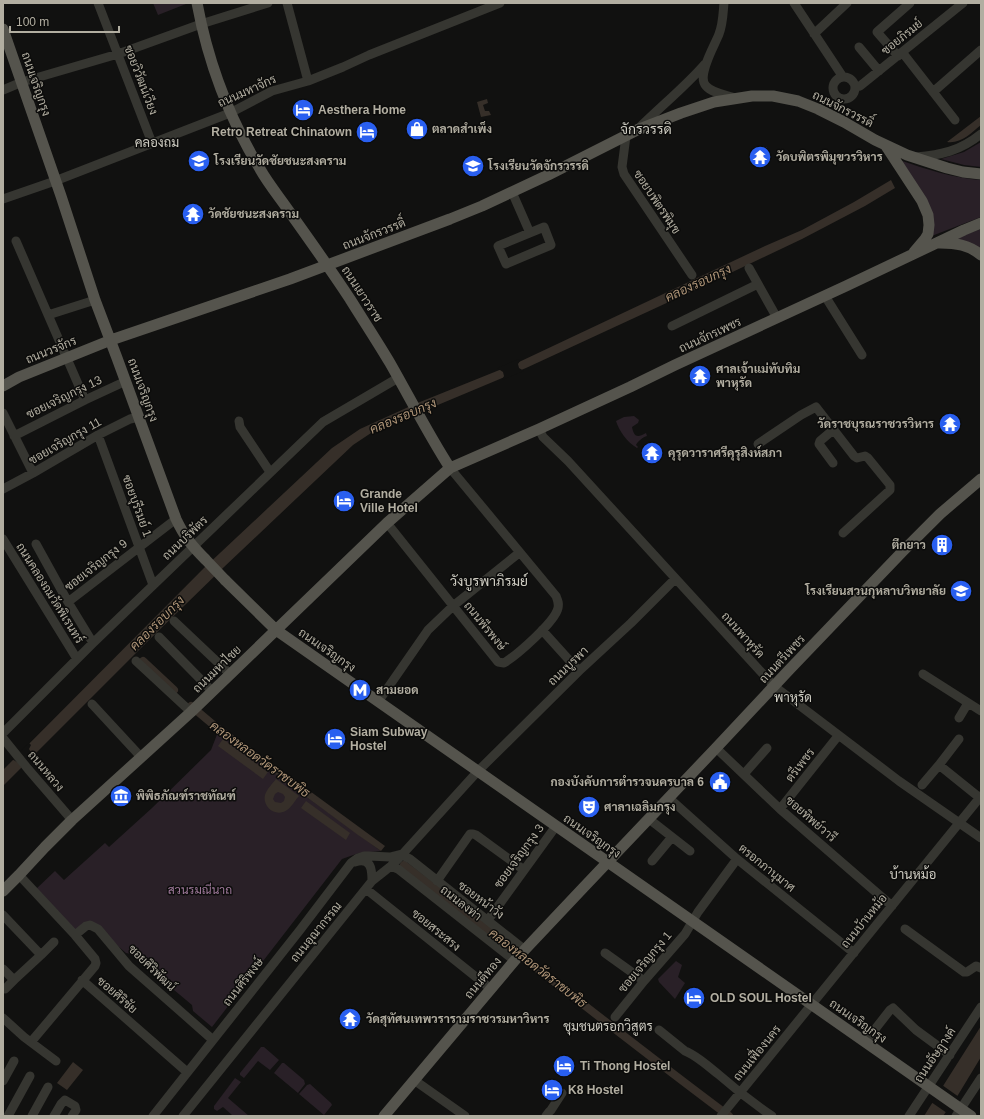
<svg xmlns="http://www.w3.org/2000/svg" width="984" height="1119" viewBox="0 0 984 1119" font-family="Helvetica,Sarabun,sans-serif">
  <rect width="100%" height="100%" fill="#111110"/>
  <path fill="#292027" d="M153,3H186V4L158,15Z
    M981,142V167L964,165L941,159L964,152Z
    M899,160C926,169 953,178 981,180V217L929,237L931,229Z
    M981,229V250L956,238Z
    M634,416L639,420L638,423L632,427C634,437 637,438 646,433L647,436C643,437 638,441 636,445L638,447L637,448C627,442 619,431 616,421L624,417Z
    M218,732L381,851L359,853L342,859L212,1027L193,1011L192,1005L131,954L126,953L91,923L73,930L35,890L55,871L64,880L105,843L109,847L152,808L211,750Z
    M676,961L682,965L678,977L685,983L675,999L659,982L658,979Z
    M261,1047H264L279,1060L270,1070L258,1061L244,1078L240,1075V1073Z
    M282,1063H284L304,1080L305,1084L298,1093L274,1073Z
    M235,1078L241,1082L228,1098L249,1116H231L232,1115L223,1107L217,1111L214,1109V1106Z
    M310,1084L331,1103L332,1105L324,1115L299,1094L307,1085Z"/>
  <path fill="#362f29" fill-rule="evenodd" d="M487,99L488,103L483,105L485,111H489L491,115L481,117L477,102Z
    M981,116V125C971,133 961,144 947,142Z
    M891,180L895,188L865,206L802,239L699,288L526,368L371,433L353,445L224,567L147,642L3,786V770L204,568L332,448L360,429L415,404L519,362L765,246L802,230L854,202Z
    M210,718L385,846L381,851L358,835L205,722Z
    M223,739L268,772L263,779L218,746Z
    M276,779L299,796C295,800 292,807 287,810C276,818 262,807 265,795C267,789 272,784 276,779ZM278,792L283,794L285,797L284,801L281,803L275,802L273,799L275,794Z
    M306,801L350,833L346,840L301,808Z
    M981,1026V1057L958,1095L943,1116H924Z
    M73,1062L83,1070L67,1090L57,1083Z"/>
  <path fill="#111110" d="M519,359L520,361L518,364L519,368L524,371L502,380L504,376L503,372L497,368Z
    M29,743L31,745L29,749L32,754L35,756L37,755L22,770L20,764L12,759Z
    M942,1085L959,1097L947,1113L931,1102Z"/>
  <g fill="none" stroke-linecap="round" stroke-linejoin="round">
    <path stroke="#362f29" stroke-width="8" d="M143,661L174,690
      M191,706L216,727
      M404,865C512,948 619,1034 729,1116"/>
    <path stroke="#363631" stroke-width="9" d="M98,3L152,143
      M287,3L308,81
      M724,3C723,13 723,24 719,34C715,45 696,76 706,86C712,93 726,95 735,98
      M794,3L843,77
      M814,34L847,3
      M859,47L879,71
      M902,52L955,120
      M898,56L877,32L910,3
      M833 88a11 11 0 1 1 22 0a11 11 0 1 1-22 0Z
      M855,87L860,86L963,3
      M3,90L22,82L118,54L201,24L268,3
      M933,92L981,50
      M638,129C660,107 685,87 705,64
      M626,136L622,167L624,174L692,275
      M916,157C941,155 960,151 981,134
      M512,192L530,233
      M3,199L55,181L230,113L272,91L308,81L343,67L369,55L500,3
      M544,227L551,245L506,264L498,246Z
      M16,241L85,400
      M749,268L777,318
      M825,296L862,355
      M48,315L95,300
      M672,326L758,284
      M3,413L33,473
      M239,421L240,427L270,472
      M539,429L543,437L568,461L774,686L899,781L981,838
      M833,430L820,441L819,444L833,463
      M98,435L153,585
      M14,436L85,400L126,381
      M758,444L801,415L816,407L854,456L857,458L865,456L868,458L890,485V490L843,533
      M3,489L33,473L98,435L130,419L139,417
      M387,523L498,662L504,663C517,655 555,622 558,608C559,603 558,601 556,596L450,468
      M3,539L77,659
      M36,544L68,602L93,643
      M68,602L176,519
      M174,621L230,674
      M542,630L579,671
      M159,637L212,691
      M136,661L191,712
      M923,674L981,711
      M378,702L428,630L453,606L519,553
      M92,704L141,757
      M959,718L968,703
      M3,733L93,643L323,422L398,378
      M3,738L28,769L72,820
      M716,748L780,809L892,906
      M939,765L959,739
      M744,774L767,748
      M922,785L939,765L980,798
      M669,798L737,859L854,953
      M780,809L838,736
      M649,819L690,851
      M402,855L410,859L525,950
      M652,861L672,837
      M355,862C371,857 372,869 372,881
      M391,866L398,869L515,961
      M19,875L75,935L95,959L96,963L95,966L31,1042
      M437,881L470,834H473L476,835L524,870
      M366,889L491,989
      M3,915L41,955L14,980L3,969
      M488,920L556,826
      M905,929L964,972H967L976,966L981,968
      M75,935L86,926L90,925L98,929L129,966L213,1040
      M605,953L644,981
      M41,955L54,942
      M82,980L187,1072
      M5,989L14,980
      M615,1017L644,981L685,934L698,912L737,859
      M3,1018L24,1037L56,1061
      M659,1030L685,1051C696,1055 709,1067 718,1074C735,1089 753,1103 772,1116
      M865,1042L890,1010L893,1008L916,1030L950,1055
      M414,1080L465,1116
      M3,1081L14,1061
      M8,1116L30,1076
      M32,1116L48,1087
      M54,1116L61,1104L65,1100L75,1106L76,1110L72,1116
      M153,1116L300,930L351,863L358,858L364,856H369L390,857L402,854
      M183,1116L372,881L391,866L399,858L478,771L579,671L631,623L675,579
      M546,1116L549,1112L551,1110L562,1093
      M721,1116L981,796
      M909,1116L981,1007
      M956,1116L981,1078"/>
    <path stroke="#55544d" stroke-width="11" d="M197,3C208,62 229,118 260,169C269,185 281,199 291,214C311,242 331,270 350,299C363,320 377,341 390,363C410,398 428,434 450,468
      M3,29L61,196L95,300L117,358L176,519C184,536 191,545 205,559
      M886,146L922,201L928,215L929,225L928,234L925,239L914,252
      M940,243C956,243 969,245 981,255
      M3,386L19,377L111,340L290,279L450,219L482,206L548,175L637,130L681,113L714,102L752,96H773L798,101L818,109L844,122L875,140L907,155L947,168L963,172L981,174
      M225,580L276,630L971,1116
      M3,891L19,875L45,847L72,820L191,712L387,523L450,468L539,429L630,387L675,365L846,286L964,230L981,223
      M384,1116L516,959L583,888L716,748L789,670L903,551L940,514L981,479"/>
    <path stroke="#55544d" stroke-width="11" d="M205,559L225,580"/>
  </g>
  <defs>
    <g id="hotel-disc" transform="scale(1.15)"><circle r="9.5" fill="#295ff0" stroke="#0c0c0b"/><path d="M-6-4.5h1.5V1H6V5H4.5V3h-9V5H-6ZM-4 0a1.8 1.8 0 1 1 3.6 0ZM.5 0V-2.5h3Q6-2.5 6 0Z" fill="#fff"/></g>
    <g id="shop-disc" transform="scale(1.15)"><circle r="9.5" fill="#295ff0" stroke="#0c0c0b"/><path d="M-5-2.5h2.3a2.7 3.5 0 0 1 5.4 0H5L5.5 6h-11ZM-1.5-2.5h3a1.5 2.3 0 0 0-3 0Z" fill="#fff"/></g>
    <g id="temple-disc" transform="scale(1.15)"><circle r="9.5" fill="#295ff0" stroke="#0c0c0b"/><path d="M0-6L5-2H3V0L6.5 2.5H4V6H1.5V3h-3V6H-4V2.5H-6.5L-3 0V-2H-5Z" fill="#fff"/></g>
    <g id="school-disc" transform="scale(1.15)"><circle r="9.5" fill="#295ff0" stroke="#0c0c0b"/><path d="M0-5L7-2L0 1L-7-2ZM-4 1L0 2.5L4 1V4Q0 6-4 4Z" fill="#fff"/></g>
    <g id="building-disc" transform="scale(1.15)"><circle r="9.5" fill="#295ff0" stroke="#0c0c0b"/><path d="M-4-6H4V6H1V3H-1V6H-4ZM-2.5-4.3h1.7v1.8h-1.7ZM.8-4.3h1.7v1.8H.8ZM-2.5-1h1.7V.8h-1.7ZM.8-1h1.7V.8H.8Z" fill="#fff"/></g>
    <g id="metro-disc" transform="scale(1.15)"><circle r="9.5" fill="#295ff0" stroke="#0c0c0b"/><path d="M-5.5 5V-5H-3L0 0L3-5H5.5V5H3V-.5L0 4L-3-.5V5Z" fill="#fff"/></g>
    <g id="civic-disc" transform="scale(1.15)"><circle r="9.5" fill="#295ff0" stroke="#0c0c0b"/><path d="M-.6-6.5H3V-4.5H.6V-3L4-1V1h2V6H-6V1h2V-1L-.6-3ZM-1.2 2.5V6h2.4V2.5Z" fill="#fff"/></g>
    <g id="museum-disc" transform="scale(1.15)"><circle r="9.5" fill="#295ff0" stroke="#0c0c0b"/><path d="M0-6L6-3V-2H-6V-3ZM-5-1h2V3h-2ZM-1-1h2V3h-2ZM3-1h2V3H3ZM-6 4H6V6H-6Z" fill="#fff"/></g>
    <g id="theatre-disc" transform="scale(1.15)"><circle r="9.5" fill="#295ff0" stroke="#0c0c0b"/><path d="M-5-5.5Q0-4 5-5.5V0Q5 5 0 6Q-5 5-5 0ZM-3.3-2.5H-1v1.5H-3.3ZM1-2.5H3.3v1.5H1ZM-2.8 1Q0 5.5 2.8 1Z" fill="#fff"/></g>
  </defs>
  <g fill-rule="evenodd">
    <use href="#hotel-disc" x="303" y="110"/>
    <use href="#shop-disc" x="417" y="129"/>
    <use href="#hotel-disc" x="367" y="132"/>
    <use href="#temple-disc" x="760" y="157"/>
    <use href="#school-disc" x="199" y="161"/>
    <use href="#school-disc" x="473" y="166"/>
    <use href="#temple-disc" x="193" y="214"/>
    <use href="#temple-disc" x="700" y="376"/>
    <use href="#temple-disc" x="950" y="424"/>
    <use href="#temple-disc" x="652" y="453"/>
    <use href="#hotel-disc" x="344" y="501"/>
    <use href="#building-disc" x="942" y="545"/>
    <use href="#school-disc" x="961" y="591"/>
    <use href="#metro-disc" x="360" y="690"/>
    <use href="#hotel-disc" x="335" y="739"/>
    <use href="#civic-disc" x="720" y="782"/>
    <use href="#museum-disc" x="121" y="796"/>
    <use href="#theatre-disc" x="589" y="807"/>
    <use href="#hotel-disc" x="694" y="998"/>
    <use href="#temple-disc" x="350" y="1019"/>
    <use href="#hotel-disc" x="564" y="1066"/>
    <use href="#hotel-disc" x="552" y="1090"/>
  </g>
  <g text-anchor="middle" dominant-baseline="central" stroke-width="3" stroke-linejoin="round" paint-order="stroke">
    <g font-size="12" fill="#b2aea1" stroke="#0c0c0b">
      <text transform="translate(902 37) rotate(-39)">ซอยภิรมย์</text>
      <text transform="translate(141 80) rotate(69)">ซอยวิวัฒน์เวียง</text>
      <text transform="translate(36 84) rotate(71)">ถนนเจริญกรุง</text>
      <text transform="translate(247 91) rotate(-24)">ถนนมหาจักร</text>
      <text transform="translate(843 109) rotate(27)">ถนนจักรวรรดิ์</text>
      <text transform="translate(657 202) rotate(56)">ซอยบพิตรพิมุข</text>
      <text transform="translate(374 234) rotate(-21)">ถนนจักรวรรดิ์</text>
      <text transform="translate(362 294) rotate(57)">ถนนเยาวราช</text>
      <text transform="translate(710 335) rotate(-25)">ถนนจักรเพชร</text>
      <text transform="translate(51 350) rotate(-22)">ถนนวรจักร</text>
      <text transform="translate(143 390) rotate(70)">ถนนเจริญกรุง</text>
      <text transform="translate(64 397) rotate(-26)">ซอยเจริญกรุง 13</text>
      <text transform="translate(65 441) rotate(-30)">ซอยเจริญกรุง 11</text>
      <text transform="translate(137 506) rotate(70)">ซอยบุรีรมย์ 1</text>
      <text transform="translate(185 538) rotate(-44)">ถนนบริพัตร</text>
      <text transform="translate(96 565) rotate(-38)">ซอยเจริญกรุง 9</text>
      <text transform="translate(50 593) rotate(58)">ถนนคลองถมวัดพิเรนทร์</text>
      <text transform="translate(485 626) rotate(51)">ถนนพีรพงษ์</text>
      <text transform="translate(743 635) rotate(48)">ถนนพาหุรัด</text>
      <text transform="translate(327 650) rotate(35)">ถนนเจริญกรุง</text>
      <text transform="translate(782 659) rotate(-47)">ถนนตรีเพชร</text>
      <text transform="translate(568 666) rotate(-44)">ถนนบูรพา</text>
      <text transform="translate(217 669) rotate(-44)">ถนนมหาไชย</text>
      <text transform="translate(800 765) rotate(-52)">ตรีเพชร</text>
      <text transform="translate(46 771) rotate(50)">ถนนหลวง</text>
      <text transform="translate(811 819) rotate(41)">ซอยทิพย์วารี</text>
      <text transform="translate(592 836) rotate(35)">ถนนเจริญกรุง</text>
      <text transform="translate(519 856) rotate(-54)">ซอยเจริญกรุง 3</text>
      <text transform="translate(767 868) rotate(39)">ตรอกภานุมาศ</text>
      <text transform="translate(481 900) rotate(37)">ซอยหน้าวัง</text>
      <text transform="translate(461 903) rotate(38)">ถนนลงท่า</text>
      <text transform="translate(864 921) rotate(-51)">ถนนบ้านหม้อ</text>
      <text transform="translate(436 930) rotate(39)">ซอยสระสรง</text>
      <text transform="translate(316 932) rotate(-51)">ถนนอุณากรรณ</text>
      <text transform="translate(645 962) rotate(-50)">ซอยเจริญกรุง 1</text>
      <text transform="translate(152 968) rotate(44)">ซอยศิริพัฒน์</text>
      <text transform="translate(483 978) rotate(-50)">ถนนตีทอง</text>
      <text transform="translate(243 982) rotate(-52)">ถนนศิริพงษ์</text>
      <text transform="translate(117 995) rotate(41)">ซอยศิริชัย</text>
      <text transform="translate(858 1021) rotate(35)">ถนนเจริญกรุง</text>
      <text transform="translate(757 1053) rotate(-51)">ถนนเฟื่องนคร</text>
      <text transform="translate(935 1055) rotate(-56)">ถนนอัษฎางค์</text>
    </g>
    <g font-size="12" font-weight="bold" fill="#b2aea1" stroke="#0c0c0b" text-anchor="start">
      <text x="318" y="110">Aesthera Home</text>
      <text x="432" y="129">ตลาดสำเพ็ง</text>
      <text x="352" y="132" text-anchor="end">Retro Retreat Chinatown</text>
      <text x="776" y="157">วัดบพิตรพิมุขวรวิหาร</text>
      <text x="214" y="161">โรงเรียนวัดชัยชนะสงคราม</text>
      <text x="488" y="166">โรงเรียนวัดจักรวรรดิ</text>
      <text x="208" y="214">วัดชัยชนะสงคราม</text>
      <text x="716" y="369">ศาลเจ้าแม่ทับทิม<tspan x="716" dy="14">พาหุรัด</tspan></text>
      <text x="934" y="424" text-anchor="end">วัดราชบุรณราชวรวิหาร</text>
      <text x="668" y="453">คุรุดวาราศรีคุรุสิงห์สภา</text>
      <text x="360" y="494">Grande<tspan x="360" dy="14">Ville Hotel</tspan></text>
      <text x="926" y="545" text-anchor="end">ตึกยาว</text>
      <text x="946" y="591" text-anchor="end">โรงเรียนสวนกุหลาบวิทยาลัย</text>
      <text x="376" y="690">สามยอด</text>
      <text x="350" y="732">Siam Subway<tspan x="350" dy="14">Hostel</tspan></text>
      <text x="704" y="782" text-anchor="end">กองบังคับการตำรวจนครบาล 6</text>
      <text x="136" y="796">พิพิธภัณฑ์ราชทัณฑ์</text>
      <text x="604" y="807">ศาลาเฉลิมกรุง</text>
      <text x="710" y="998">OLD SOUL Hostel</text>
      <text x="366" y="1019">วัดสุทัศนเทพวรารามราชวรมหาวิหาร</text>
      <text x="580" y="1066">Ti Thong Hostel</text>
      <text x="568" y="1090">K8 Hostel</text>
    </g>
    <g font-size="12" fill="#9d7899" stroke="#0c0c0b">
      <text x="200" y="890">สวนรมณีนาถ</text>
    </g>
    <g font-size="13" fill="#ceccc2" stroke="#0c0c0b">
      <text x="157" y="142">คลองถม</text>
      <text x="793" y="697">พาหุรัด</text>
      <text x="913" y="874">บ้านหม้อ</text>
      <text x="608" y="1026">ชุมชนตรอกวิสูตร</text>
    </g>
    <g font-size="13" font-style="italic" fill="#ae9477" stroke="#0c0c0b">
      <text transform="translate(698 283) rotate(-25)">คลองรอบกรุง</text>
      <text transform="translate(403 416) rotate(-23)">คลองรอบกรุง</text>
      <text transform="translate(157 623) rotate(-45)">คลองรอบกรุง</text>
      <text transform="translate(260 759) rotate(36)">คลองหลอดวัดราชบพิธ</text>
      <text transform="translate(538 968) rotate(38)">คลองหลอดวัดราชบพิธ</text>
    </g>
    <g font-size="14" fill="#ceccc2" stroke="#0c0c0b">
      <text x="646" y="129">จักรวรรดิ</text>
      <text x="489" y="581">วังบูรพาภิรมย์</text>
    </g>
  </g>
  <rect width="984" height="1119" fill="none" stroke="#b2aea1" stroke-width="8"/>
  <path d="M10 26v6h109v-6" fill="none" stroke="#b2aea1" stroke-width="2"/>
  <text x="16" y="26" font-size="12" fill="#b2aea1" stroke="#0c0c0b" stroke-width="3" paint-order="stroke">100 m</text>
</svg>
